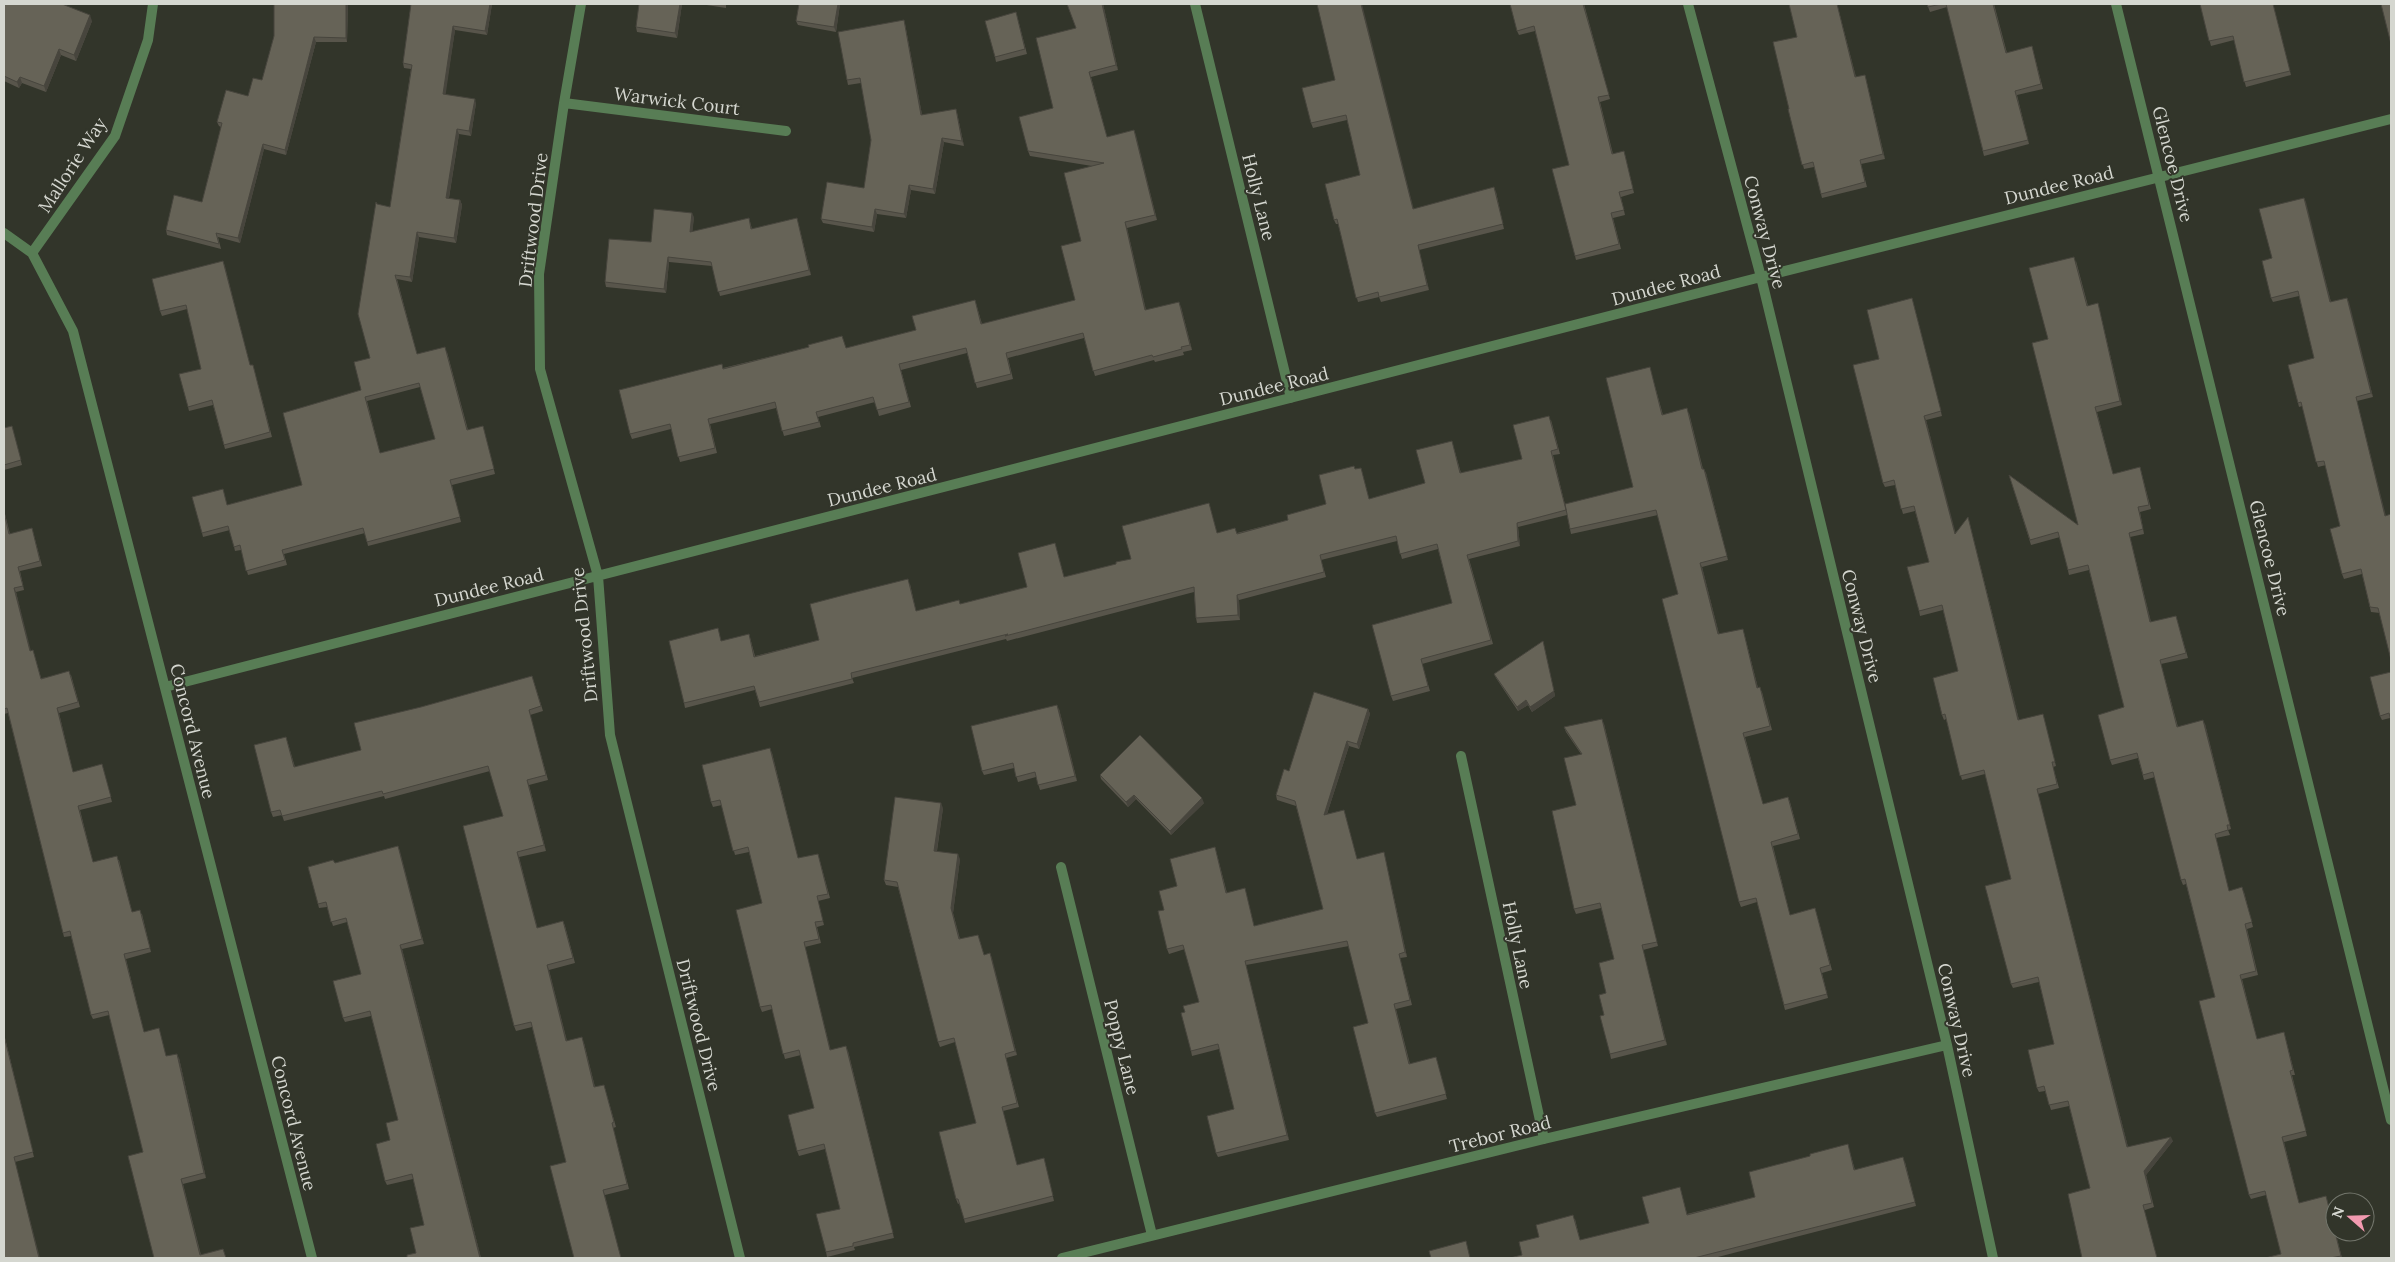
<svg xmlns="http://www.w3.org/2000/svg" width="2395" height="1262" viewBox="0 0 2395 1262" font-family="Lora,serif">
  <rect width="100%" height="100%" fill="#32352a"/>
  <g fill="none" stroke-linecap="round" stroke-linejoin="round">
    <path stroke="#587d55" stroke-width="10" d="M581,4L564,103L539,274L540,369L598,576L610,735L740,1258
      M1195,4L1291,398
      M1688,4L1761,277L1947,1045L1993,1258
      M2116,4L2391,1120
      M564,103L786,131
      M4,233L32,253L73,331L312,1258
      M32,253L115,136L148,40L153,4
      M165,687L1761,277L2391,119
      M1461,756L1544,1139
      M1061,867L1152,1235
      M1062,1258L1544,1139L1947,1045"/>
  </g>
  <path fill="#58554b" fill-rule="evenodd" d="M348,4L347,42H316L286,155L264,149L240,243L218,237L221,249L167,235L166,230L202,202L221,127L219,126L217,122L248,96L262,80L274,36Z
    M411,4H492L487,35L455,30L445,94L476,103L471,136L459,134L449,198L460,200L462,205L456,243L419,237L412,282L397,279L417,354L447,352L468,430L483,426L495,474L452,485L461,522L368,546L365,533L284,554L287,565L248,575L241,550L235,551L230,530L203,537L202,533L223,489L227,505L302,485L361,390L370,358L377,204L390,207L411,69L404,68L403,63ZM420,387L435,439L380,453L367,401Z
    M682,4L677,38L637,32L636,27Z
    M700,4H726V8Z
    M840,4L836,32L798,25L796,21Z
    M1067,4H1103L1118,70L1091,77L1107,137L1134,130L1157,220L1127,228L1146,310L1181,307L1192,350L1183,352L1184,355L1155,362L1154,360L1095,376L1084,338L1008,358L1013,379L977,388L967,353L901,370L911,407L879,416L875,402L818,417L821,427L784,436L776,408L710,424L717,453L680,462L671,429L632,439L630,434L723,368L809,347L842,336L846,348L916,330L975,300L982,324L1075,300L1081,241L1092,166L1030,156L1028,151L1053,108L1076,28Z
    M1584,4L1610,99L1600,102L1613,154L1625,155L1634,193L1621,197L1625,215L1613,218L1621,249L1576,260L1575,256L1569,165L1535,31L1519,35L1517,31Z
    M1789,4H1837L1856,77L1865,75L1866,79L1885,159L1861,164L1867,187L1822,198L1814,167L1804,169L1789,109L1797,37Z
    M1927,4H1994L2007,53L2032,46L2043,89L2017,95L2029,144L1984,156L1947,7L1930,12Z
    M2200,4H2273L2291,75L2246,87L2234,40L2211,46Z
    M4,5L92,21L76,61L61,55L46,92L22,83L19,88L4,81Z
    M1016,12L1027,54L996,62L995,57Z
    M905,24L922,115L957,113L964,146L944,142L935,194L911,190L906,218L877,214L874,232L823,223L821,219L864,188L871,140L861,83L848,85L847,80Z
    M1335,80L1414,209L1496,192L1504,229L1419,250L1429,290L1381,302L1379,297L1358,302L1338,224H1336L1334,220L1360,175L1347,120L1313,128L1311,123Z
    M2304,198L2331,302L2347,298L2373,397L2357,401L2380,613L2371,612L2362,574L2344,579L2342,574L2340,526L2326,465L2318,467L2302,406L2299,407L2298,403L2314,358L2299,296L2273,302L2271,298Z
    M694,217L692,232L749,218L752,229L797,218L811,275L720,296L712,266L669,262L666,293L606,287L605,282L651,242Z
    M223,261L250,365H253L254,369L272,437L225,449L213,405L189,411L188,407L201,369L187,309L162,316L160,311Z
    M2076,261L2088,306L2099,308L2122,405L2097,412L2113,474L2140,467L2151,509L2140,512L2144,534L2130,537L2151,622L2176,616L2188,658L2161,664L2178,727L2205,724L2231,829L2228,830L2230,835L2216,838L2229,891L2244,892L2253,927L2247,929L2258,975L2242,979L2257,1039L2284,1032L2295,1075H2292L2307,1136L2284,1142L2299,1203L2327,1200L2342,1258H2265L2281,1254L2266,1195L2251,1199L2249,1195L2215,997L2186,884L2183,885L2181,880L2155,777L2144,780L2138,758L2112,765L2110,760L2124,707L2089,570L2069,575L2060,537L2031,545L2009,475L2078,525Z
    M1912,298L1942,416L1926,420L1955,533L1969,521L2019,720L2044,718L2056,766L2053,767L2059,788L2038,794L2128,1147L2173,1141L2146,1175L2154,1207L2145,1210L2090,1188L2069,1106L2051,1110L2045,1091L2039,1092L2037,1088L2054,1044L2039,982L2013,988L2011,984V879L1985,774L1962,780L1946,719L1944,720L1942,715L1958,671L1943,610L1920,616L1919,611L1929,562L1915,511L1903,514L1895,485L1885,487L1883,483L1879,359Z
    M1651,372L1663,415L1689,413L1703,469L1706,473L1728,560L1702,567L1719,634L1744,633L1758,688L1762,692L1772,730L1745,737L1763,804L1788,797L1790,802L1800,839L1773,846L1790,915L1815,908L1832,970L1822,973L1828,998L1785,1010L1757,902L1741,907L1739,902L1678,594L1658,515L1571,534L1567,515L1518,527L1520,546L1469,559L1493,644L1422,664L1430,691L1393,701L1391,696L1452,603L1438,549L1402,559L1397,541L1321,560L1326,577L1239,600L1240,620L1197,623L1196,618L1194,592L1007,641L1006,639L852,678L854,683L760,707L755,690L685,708L684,703L749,634L755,656L819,640L910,584L916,611L960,604L1027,587L1055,543L1064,577L1116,564L1131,559L1210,507L1217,533H1237L1288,520L1326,504L1355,469L1361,468L1369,499L1425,483L1453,445L1461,473L1522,459L1551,420L1560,454L1553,455L1565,505L1633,487Z
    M4,428L13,431L22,465L4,470Z
    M4,510L10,534L32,528L42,566L20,571L24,590L16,592L30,651L33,650L41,678L71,675L80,707L59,713L73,772L102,764L112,802L80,810L93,862L119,860L132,912L142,914L151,952L126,959L144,1032L159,1028L166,1056L179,1058L206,1178L183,1184L201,1255L223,1249L226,1258H154L143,1152L109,1015L93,1019L91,1015L71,936L64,937L8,713L4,714Z
    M1543,641L1555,696L1532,712L1528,705L1518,711L1496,678L1494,674Z
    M2391,672L2390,718L2382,720L2380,716Z
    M532,676L543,711L530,715L548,780L529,785L546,851L519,857L537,928L563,921L565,926L575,963L549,970L567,1041L584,1043L595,1087L604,1085L616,1127L613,1128L629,1189L605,1195L566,1162L532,1027L516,1031L514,1026L503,816L490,771L385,799L384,796L284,821L282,815L273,817L271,812L286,737L295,767L361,750L421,707Z
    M1059,709L1077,781L1040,790L1036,777L1018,782L1014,768L984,775L982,771Z
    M1368,709L1370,714L1359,749L1349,746L1327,814L1344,810L1357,859L1385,857L1407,957L1400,958L1412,1005L1396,1009L1410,1064L1436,1057L1447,1099L1377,1117L1375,1113L1368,1023L1349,946L1246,965L1289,1140L1218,1157L1216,1153L1234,1109L1219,1049L1192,1056L1191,1051L1185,1012L1199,1002L1185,949L1169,954L1167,949L1164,910L1177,886L1215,847L1227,893H1246L1254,926L1323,909L1296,806L1277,800L1276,795Z
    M1604,724L1658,946L1643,950L1667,1045L1611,1059L1610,1054L1604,1015L1606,993L1614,959L1601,908L1576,914L1574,909L1576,805L1581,754L1566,732L1564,727Z
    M772,753L798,858L818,854L830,898L818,901L824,925L817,927L821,943L805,947L830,1050L848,1051L894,1238L854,1247L855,1250L827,1257L826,1252L840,1209L825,1149L799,1156L797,1151L814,1108L801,1055L785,1059L772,1009L762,1012L760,1007L762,903L749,852L735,855L722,805L713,807L711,802Z
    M1100,775L1204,803L1171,835L1136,799L1128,807L1101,779Z
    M943,808L937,851L960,859L953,913L960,939L978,935L984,955L990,953L1017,1055L1006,1058L1019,1107L1003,1111L1017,1165L1044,1158L1054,1201L965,1223L960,1203L958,1204L956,1199L976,1123L955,1042L940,1047L938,1042L898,887L886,885L884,880Z
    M398,846L424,944L402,949L481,1258L416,1253L424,1225L413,1179L387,1185L385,1181L390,1140L398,1120L371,1016L345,1022L343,1018L361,974L347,922L333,926L327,907L319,908L318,904L335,863Z
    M4,1034L34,1157L15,1162L4,1258Z
    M1849,1149L1855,1170L1905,1162L1916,1206L1714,1258H1510L1522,1255L1539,1237L1575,1219L1580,1240L1649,1223L1680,1187L1687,1214L1755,1197Z"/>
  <path fill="#47453d" d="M346,4H348L347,42L346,38Z
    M490,4H492L487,35L485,31Z
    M680,4H682L677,38L675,33Z
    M838,4H840L836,32L834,27Z
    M1102,4H1103L1118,70L1116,65Z
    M1361,4H1362L1415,214L1413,209Z
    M1837,4L1857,82L1855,77Z
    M90,15L92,21L76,61L74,55Z
    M904,20L905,24L923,120L921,115Z
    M453,26L455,30L445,99L443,94Z
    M314,37L316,42L286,155L285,150Z
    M59,49L61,55L46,92L44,86Z
    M1865,75L1866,79L1885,159L1883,154Z
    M20,77L22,83L19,88L17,82Z
    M475,99L476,103L471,136L469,131Z
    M956,109L957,113L964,146L962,141Z
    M457,129L459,134L448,203L446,198Z
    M1134,130L1136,135L1157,220L1155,215Z
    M942,138L944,142L935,194L933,189Z
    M263,144L264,149L240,243L238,238Z
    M909,185L911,190L906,218L904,214Z
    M1494,187L1496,192L1504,229L1503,224Z
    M2304,198L2306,202L2332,307L2330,302Z
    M460,200L462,205L456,243L454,238Z
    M875,209L877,214L874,232L872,227Z
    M692,213L694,217L692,237L690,232Z
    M797,218L798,222L811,275L809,270Z
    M1125,222L1127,228L1147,316L1145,310Z
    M417,232L419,237L412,282L410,277Z
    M1418,245L1419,250L1429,290L1427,285Z
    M668,257L669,262L666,293L664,289Z
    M223,261L225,266L251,370L250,365Z
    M1912,298L1913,303L1942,416L1941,411Z
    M2347,298L2349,302L2373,397L2371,393Z
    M1179,302L1181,307L1192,350L1190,345Z
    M2098,303L2099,308L2122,405L2120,401Z
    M2356,397L2357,401L2387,520L2385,516Z
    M1924,416L1926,420L1957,538L1955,534Z
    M1704,469L1706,473L1728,560L1727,556Z
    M1968,517L1969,521L2020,724L2018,720Z
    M1517,523L1518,527L1520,546L1518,541Z
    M2129,533L2130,537L2152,627L2150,622Z
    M1700,563L1702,567L1720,639L1718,634Z
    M14,588L16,592L32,655L30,651Z
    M1237,595L1239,600L1240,620L1238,615Z
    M1743,629L1744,633L1759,692L1757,688Z
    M1543,641L1555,696L1532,712L1530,707Z
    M1526,700L1528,705L1518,711L1517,707Z
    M1057,705L1059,709L1077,781L1075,776Z
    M57,708L59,713L74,776Z
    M1368,709L1370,714L1359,749L1357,744Z
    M1602,719L1604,724L1658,946L1657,942Z
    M2203,720L2205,724L2231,829L2230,825Z
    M1347,741L1349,746L1325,820L1324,815Z
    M770,748L772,753L799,863L798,858Z
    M527,780L529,785L546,851L544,845Z
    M2037,789L2038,794L2129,1151L2127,1147Z
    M1134,795L1136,799L1128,807L1126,802Z
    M1202,798L1204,803L1171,835L1170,831Z
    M941,803L943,808L936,856L934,851Z
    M398,846L400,851L424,944L422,939Z
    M517,852L519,857L539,933L537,928Z
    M1384,852L1385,857L1407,957L1405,952Z
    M958,854L960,859L953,913L961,944L951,908Z
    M804,942L805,947L832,1055L830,1050Z
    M400,945L402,949L481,1258H480Z
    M1642,945L1643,950L1667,1045L1665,1040Z
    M990,953L992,958L1017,1055L1015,1051Z
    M1245,961L1246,965L1289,1140L1287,1135Z
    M547,965L549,970L568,1047L566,1041Z
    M4,1034L34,1157L4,1036Z
    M582,1037L584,1043L596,1092L594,1087Z
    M846,1046L848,1051L894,1238L893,1233Z
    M177,1054L179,1058L206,1178L204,1173Z
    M2171,1137L2173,1141L2146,1175L2154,1207L2144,1171Z
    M2282,1137L2284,1142L2300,1207L2299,1203Z
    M14,1157L15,1162L40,1258H39Z
    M181,1179L183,1184L201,1258L200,1255Z
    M603,1190L605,1195L621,1258Z"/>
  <path fill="#666357" stroke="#47453d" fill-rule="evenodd" d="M4,4H62L90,15L74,55L59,49L44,86L20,77L17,82L4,76Z
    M274,4H346V38L314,37L285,150L263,144L238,238L216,233L219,244L166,230L174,195L202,202L222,123L217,122L226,90L248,96L253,78L262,80L274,36Z
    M411,4H490L485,31L453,26L443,94L475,99L469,131L457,129L446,198L460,200L454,238L417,232L410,277L395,275L417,354L445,347L467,430L483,426L494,469L450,480L460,517L367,542L363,528L282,550L285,560L246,571L240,545L234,547L228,526L202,533L192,497L223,489L227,505L302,485L283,413L361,390L354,362L370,358L358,314L376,202L377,204L390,207L412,65L403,63ZM419,383L435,439L380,453L365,397Z
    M639,4H680L675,33L636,27Z
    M799,4H838L834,27L796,21Z
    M1067,4H1102L1116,65L1089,72L1107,137L1134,130L1155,215L1125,222L1145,310L1179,302L1190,345L1181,347L1182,349L1153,357L1152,355L1093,371L1083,333L1006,353L1011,374L975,383L966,348L899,364L909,402L877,410L873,397L816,412L819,422L782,431L775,402L708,419L715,448L678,457L670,424L630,434L619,390L722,364L723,369L809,347L808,345L842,336L846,348L916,330L912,316L975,300L981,324L1075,300L1061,246L1081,241L1064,173L1104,163L1028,151L1019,117L1053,108L1036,38L1076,28Z
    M1317,4H1361L1413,209L1494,187L1503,224L1418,245L1427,285L1379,297L1378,292L1356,298L1337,219L1334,220L1325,184L1360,175L1346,115L1311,123L1302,88L1335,80Z
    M1510,4H1583L1609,95L1598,97L1612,154L1624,151L1633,189L1619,192L1624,210L1611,213L1619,244L1575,256L1552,169L1569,165L1534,26L1517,31Z
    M1789,4H1837L1855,77L1865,75L1883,154L1860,160L1865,182L1821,194L1813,162L1802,165L1788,109H1789L1773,42L1797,37Z
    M1927,4H1941L1928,7Z
    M1946,4H1993L2006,53L2032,46L2041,84L2015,91L2028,140L1983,151Z
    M2200,4H2273L2290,71L2244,82L2233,36L2209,41Z
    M2381,4H2391V44Z
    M1016,12L1025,49L995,57L985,21Z
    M904,20L921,115L956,109L962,141L942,138L933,189L909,185L904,214L875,209L872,227L821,219L827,182L864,188L871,140L860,78L847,80L838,32Z
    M2304,198L2330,302L2347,298L2371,393L2356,397L2385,516L2391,514V660L2378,608L2370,607L2361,569L2342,574L2330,529L2340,526L2324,461L2316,462L2301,402L2298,403L2288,365L2314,358L2298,291L2271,298L2262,261L2272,258L2259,209Z
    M654,209L692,213L690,232L749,218L751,229L797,218L809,270L718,292L711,262L668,257L664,289L605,282L609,239L651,242Z
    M2074,257L2087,306L2098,303L2120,401L2095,407L2113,474L2140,467L2149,505L2138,507L2143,529L2129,533L2150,622L2176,616L2186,653L2160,660L2177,727L2203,720L2230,825H2227L2228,830L2215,834L2229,891L2242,887L2252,922L2245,924L2256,971L2240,975L2257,1039L2284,1032L2293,1070L2290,1071L2306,1131L2282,1137L2299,1203L2326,1196L2341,1256L2330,1258H2265L2281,1254L2265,1191L2249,1195L2199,1001L2215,997L2185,879L2181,880L2153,772L2143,775L2137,753L2110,760L2098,715L2124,707L2088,565L2068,570L2058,532L2030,540L2009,475L2078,525L2032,343L2048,339L2029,268Z
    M223,261L250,365H253L270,432L224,445L212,400L188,407L179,374L201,369L186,305L160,311L152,279Z
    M1912,298L1941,411L1924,416L1955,534L1968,517L2018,720L2043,714L2055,762H2052L2057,784L2037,789L2127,1147L2171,1137L2144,1171L2152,1203L2143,1205L2157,1258H2082L2068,1194L2090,1188L2068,1101L2049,1105L2044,1086L2037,1088L2028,1050L2054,1044L2038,977L2011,984L1995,924L1985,886L2011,879L1984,770L1960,776L1945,714L1942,715L1933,678L1958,671L1942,605L1919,611L1907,567L1929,562L1914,506L1901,509L1894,480L1883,483L1853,365L1879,359L1867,310Z
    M1650,367L1662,415L1687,408L1702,469H1704L1727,556L1700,563L1718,634L1743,629L1757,688L1760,687L1770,726L1743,733L1763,804L1788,797L1798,834L1771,842L1790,915L1815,908L1830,965L1820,968L1827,994L1784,1005L1756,898L1739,902L1662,599L1678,594L1656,510L1570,529L1565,504L1633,487L1606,378Z
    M1549,416L1558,449L1551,451L1566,510L1517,523L1518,541L1467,555L1491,640L1421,659L1428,686L1391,696L1372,625L1452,603L1437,544L1400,554L1396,536L1320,555L1324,572L1237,595L1238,615L1196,618L1194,587L1005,636L1008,634L851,673L852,679L759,702L754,686L684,703L669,641L718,628L721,641L749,634L754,657L819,640L810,604L848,594L908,579L916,611L959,600L960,604L1027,587L1018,553L1055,543L1064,577L1116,564V562L1131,559L1122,526L1209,503L1217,533L1235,528L1237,534L1288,520L1287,515L1326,504L1319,475L1354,466L1355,469L1361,468L1369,499L1425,483L1416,450L1452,441L1460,473L1522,459L1513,425Z
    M12,426L21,460L4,465V428Z
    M4,512L9,534L32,528L40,561L18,567L23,586L14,588L30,651L33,650L41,679L69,671L78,702L57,708L73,772L102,764L111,797L78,806L93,862L117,856L132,912L140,910L150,948L124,954L144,1032L159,1028L166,1056L177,1054L204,1173L181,1179L200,1255L223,1249L226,1258H154L128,1156L143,1152L108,1011L91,1015L70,931L63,933L7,708L4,709Z
    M1543,641L1554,691L1530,707L1526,700L1517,707L1494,674Z
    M2391,672V721L2389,713L2380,716L2370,677Z
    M532,676L541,706L529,710L546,775L527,780L544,845L517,852L537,928L563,921L573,958L547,965L566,1041L582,1037L594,1087L604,1085L614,1122L612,1123L627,1184L603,1190L621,1258H574L550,1166L566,1162L531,1022L514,1026L463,826L503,816L488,766L383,794L382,791L282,816L280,810L271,812L254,745L286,737L294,767L361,750L354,723L421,707Z
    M1314,692L1368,709L1357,744L1347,741L1324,815L1344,810L1357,859L1384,852L1405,952L1399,954L1410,1000L1394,1004L1409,1064L1436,1057L1446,1094L1375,1113L1353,1027L1368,1023L1347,941L1245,961L1287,1135L1216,1153L1207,1116L1234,1109L1218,1044L1191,1051L1181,1013L1185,1012L1183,1006L1199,1002L1183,945L1167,949L1158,911L1164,910L1159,891L1177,886L1170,859L1215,847L1226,893L1245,888L1254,926L1323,909L1295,801L1276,795L1284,769L1289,771Z
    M1057,705L1075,776L1038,785L1035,772L1016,777L1013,763L982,771L971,726Z
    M1602,719L1657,942L1642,945L1665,1040L1610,1054L1600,1016L1604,1015L1599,995L1606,993L1599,963L1614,959L1600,903L1574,909L1552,811L1576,805L1564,758L1582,754L1564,727Z
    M1140,735L1202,798L1170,831L1134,795L1126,802L1100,775Z
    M770,748L798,858L818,854L828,894L817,896L823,921L815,922L819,939L804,942L830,1050L846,1046L893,1233L853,1243V1246L826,1252L816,1214L840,1209L824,1144L797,1151L788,1115L814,1108L799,1050L783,1054L771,1005L760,1007L736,910L762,903L748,847L733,851L720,800L711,802L702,765Z
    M895,797L941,803L934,851L958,854L951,908L959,939L978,935L984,955L990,953L1015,1051L1005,1054L1017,1103L1002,1107L1017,1165L1044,1158L1053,1196L964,1219L958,1199H956L939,1132L976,1123L954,1038L938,1042L897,882L884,880Z
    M398,846L422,939L400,945L480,1258H407V1255L416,1253L410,1228L424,1225L412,1174L385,1181L376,1144L390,1140L386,1123L398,1120L370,1011L343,1018L333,981L361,974L346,918L331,922L326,902L318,904L308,867L333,860L335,863Z
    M4,1036L33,1152L14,1157L39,1258H4Z
    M1848,1144L1854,1170L1903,1157L1915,1202L1694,1258H1510L1522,1255L1519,1242L1539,1237L1536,1225L1573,1215L1580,1240L1649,1223L1642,1197L1680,1187L1687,1215L1755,1197L1749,1172L1810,1156V1154Z
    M1466,1241L1470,1258H1431L1429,1251Z"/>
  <g text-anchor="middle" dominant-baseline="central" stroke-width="4" stroke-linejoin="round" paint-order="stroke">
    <g font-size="18" fill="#d5d7d0" stroke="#32352a">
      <text transform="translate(677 101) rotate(7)">Warwick Court</text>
      <text transform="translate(2173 164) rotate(76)">Glencoe Drive</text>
      <text transform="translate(72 165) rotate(-57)">Mallorie Way</text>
      <text transform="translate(2059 185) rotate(-14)">Dundee Road</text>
      <text transform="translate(1259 197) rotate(76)">Holly Lane</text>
      <text transform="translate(533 220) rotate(-83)">Driftwood Drive</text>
      <text transform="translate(1765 232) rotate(75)">Conway Drive</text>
      <text transform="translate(1666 285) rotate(-15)">Dundee Road</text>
      <text transform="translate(1274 386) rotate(-14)">Dundee Road</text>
      <text transform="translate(882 487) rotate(-14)">Dundee Road</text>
      <text transform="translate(2270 558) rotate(76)">Glencoe Drive</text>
      <text transform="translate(489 587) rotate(-14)">Dundee Road</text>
      <text transform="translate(1862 626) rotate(76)">Conway Drive</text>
      <text transform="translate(584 635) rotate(-96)">Driftwood Drive</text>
      <text transform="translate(193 731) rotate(76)">Concord Avenue</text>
      <text transform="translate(1518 945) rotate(78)">Holly Lane</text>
      <text transform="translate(1957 1020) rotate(77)">Conway Drive</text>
      <text transform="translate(699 1025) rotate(76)">Driftwood Drive</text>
      <text transform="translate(1122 1047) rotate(76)">Poppy Lane</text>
      <text transform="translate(294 1123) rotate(76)">Concord Avenue</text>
      <text transform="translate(1500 1134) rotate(-14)">Trebor Road</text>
    </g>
  </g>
  <rect width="2395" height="1262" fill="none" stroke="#d5d7d0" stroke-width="10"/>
  <g transform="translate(2350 1217) rotate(290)"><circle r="24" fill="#32352a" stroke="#73766c"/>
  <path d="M0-4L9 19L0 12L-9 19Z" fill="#f29ab0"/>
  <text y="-8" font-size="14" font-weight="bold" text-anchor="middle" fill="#d5d7d0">N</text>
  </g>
</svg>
